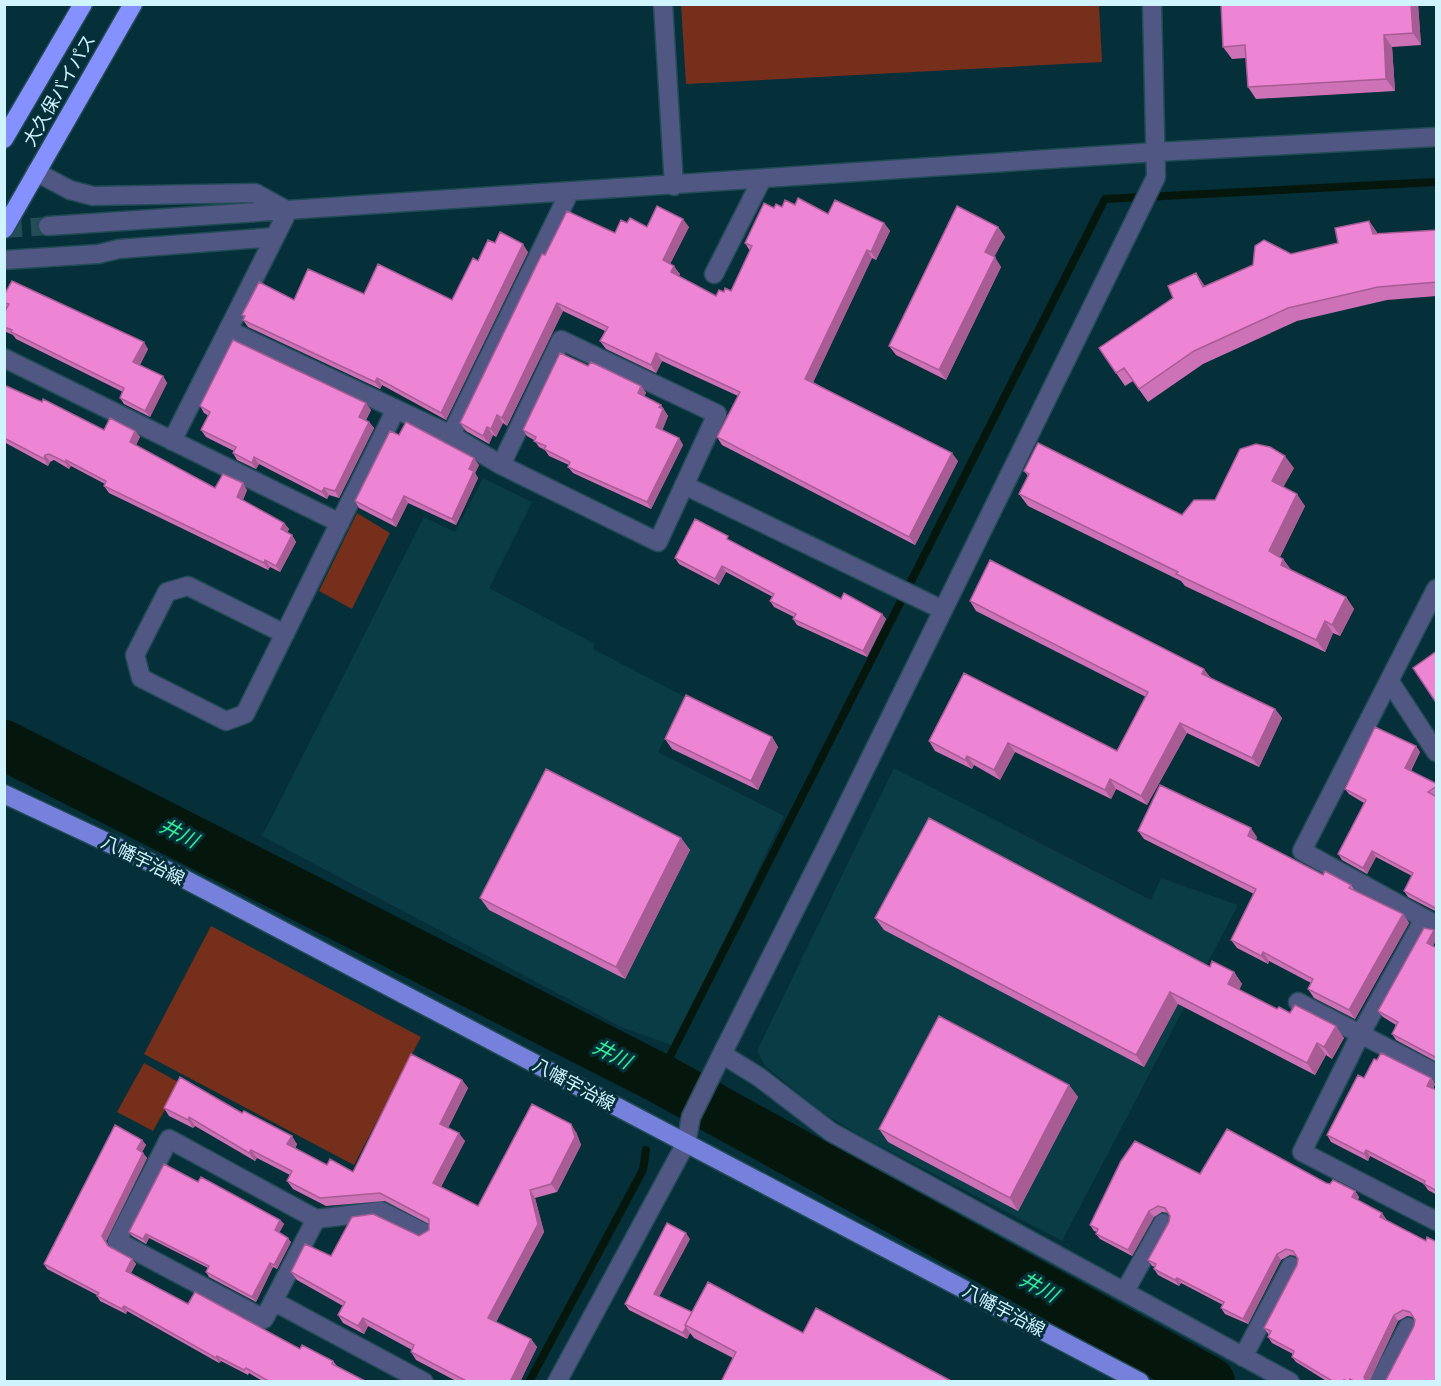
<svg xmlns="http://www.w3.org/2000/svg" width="1441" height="1386" viewBox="0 0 1441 1386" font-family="'PT Sans Narrow','Noto Sans JP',sans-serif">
  <rect width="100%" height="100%" fill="#052f39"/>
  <path fill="#0a3c46" d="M483,478L532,502L489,588L595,644L593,649L687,698L658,752L784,816L674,1046L621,1027L262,836L424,517L455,532Z
    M894,768L1151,900L1161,878L1238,905L1062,1241L861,1136L820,1111L765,1066L757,1051Z"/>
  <path fill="#752f1a" d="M681,5H1099L1102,62L686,84Z
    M357,513L390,533L352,609L319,591Z
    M211,926L421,1037L354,1165L144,1054Z
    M144,1063L180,1083L153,1131L117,1112Z"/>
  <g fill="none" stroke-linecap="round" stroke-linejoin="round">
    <path stroke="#05170d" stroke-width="8" d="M655,1099L659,1078L1105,199L1436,182
      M529,1382L643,1170L646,1150"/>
    <path stroke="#05170d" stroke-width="50" d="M4,745L659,1078L1210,1382"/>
    <path stroke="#234d57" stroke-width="18" stroke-dasharray="18 9" stroke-linecap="butt" d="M4,229L48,226"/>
    <g stroke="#214b55" stroke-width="21">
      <path id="minor" d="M663,4L674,186
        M36,172L70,190L93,196L255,193L288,211L172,441
        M48,226L1156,152L1436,137
        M4,260L98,254L119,249L275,237
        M714,274L761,181
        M228,330L451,435L501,465L658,542L717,414L561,340L501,465
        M4,358L340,523
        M451,435L569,193
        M684,485L941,609
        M1436,589L1302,851L1436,925
        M285,634L188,586L167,592L135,655L141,678L226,721L245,714L396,409
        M1390,682L1436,752
        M1424,919L1361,1033L1302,1152L1436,1221
        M1298,1002L1436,1073
        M722,1054L759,1077L831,1132L1290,1382
        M316,1219L264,1319L117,1241L169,1139L316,1219L381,1211L425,1233
        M1125,1291L1163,1223
        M273,1301L424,1382
        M1243,1357L1291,1266
        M557,1382L686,1143L691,1117L722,1054L829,842L1156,177L1152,4
        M1379,1382L1408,1327"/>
    </g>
    <g stroke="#214b55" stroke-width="21">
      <path id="major" d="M4,794L175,874L1140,1382"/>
    </g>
    <g stroke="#214b55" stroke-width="21">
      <path id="highway" d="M4,139L83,4
        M4,229L133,4"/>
    </g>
    <use href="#minor" stroke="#505783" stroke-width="18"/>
    <use href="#major" stroke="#7681dc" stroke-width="18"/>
    <use href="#highway" stroke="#8591ff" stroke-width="18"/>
  </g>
  <path fill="#cd72b6" d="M1418,4L1421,45L1392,47L1395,91L1256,99L1248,87L1246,58L1232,59L1223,47Z
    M795,205L828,214L884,223L890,231L876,260L872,258L813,382L958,461L915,545L722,445L717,437L738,396L662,361L656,373L606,349L600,341L605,331L563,311L507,426L503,423L496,437L493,435L489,444L466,431L460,423L545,255L615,233L627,223L647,227H689L670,264L680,274L679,276L716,296L724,292L731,291L750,251L745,243L774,208Z
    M1369,221L1378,234L1437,230V296L1387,300L1297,321L1203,364L1148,402L1133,381L1125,386L1099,348L1173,298L1291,254L1338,243Z
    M998,227L1005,237L994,257L1001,267L946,380L896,355L889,346Z
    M495,243L528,252L446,420L382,385L380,389L248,327L243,320L244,317L242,315L294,300L364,294L452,300L478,261Z
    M4,295L148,349L140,365L163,376L167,383L150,417L124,404L120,398L123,392L16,339L13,335L4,331V313L7,308L4,305Z
    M588,366L641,386L646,393L644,396L661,405L668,416L662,430L679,438L683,445L651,509L573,473L568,467L569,465L549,456L545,450L539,447L534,440L527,436L523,430Z
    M4,385L104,430L135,431L140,437L136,445L215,488L247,490L243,500L284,523L289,529L287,533L292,535L296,542L280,572L270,567L268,570L109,493L104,486L105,484L71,466L69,469L54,460L50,462L48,466L4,442Z
    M200,406L371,410L366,420L369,422L374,428L339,498L329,495L327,499L259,464L256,469L237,460L233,453L234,451L206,437L201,430L209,416L204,413Z
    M399,435L479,465L475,473L478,478L456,525L408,503L396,527L359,508L355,501Z
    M1294,468L1283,487L1305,506L1280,557L1283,559L1291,570L1346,597L1354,609L1340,636L1333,633L1325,652L1185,586L1181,581L1028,506L1019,494L1028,476L1024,471L1182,515L1215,500Z
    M732,542L841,599L882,614L886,619L867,657L797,625L793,619L794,617L774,607L770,601L773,597L726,572L719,585L679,564L675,558Z
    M970,601L1211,678L1275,709L1282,718L1259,767L1187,733L1147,805L1116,789L1111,799L1015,752L1000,780L974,765L972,769L935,751L929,741L964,673L1117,751L1146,697L976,611Z
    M772,737L778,747L758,790L672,749L665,739Z
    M1416,746L1420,752L1411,771L1437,784V794L1435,796L1437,797V912L1408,897L1404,891L1412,876L1376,857L1367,874L1342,860L1338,854L1364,803L1349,794L1345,789Z
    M1138,831L1257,837L1256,840L1323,875L1351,885L1355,891L1403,914L1409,923L1355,1019L1314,998L1308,989L1311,983L1269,961L1268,964L1237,948L1231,940L1254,894L1144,839Z
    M681,838L690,850L625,979L489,910L480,898Z
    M875,918L1210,967L1234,972L1242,984L1239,990L1277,1009L1290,1013L1344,1038L1332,1059L1326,1055L1315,1075L1178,1004L1144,1067L884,930Z
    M1434,930L1437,933V939L1433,946L1437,948V1062L1396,1040L1392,1034L1396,1025L1383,1017L1378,1011Z
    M1377,1060L1431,1078L1435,1084L1433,1089L1437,1090V1195L1428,1190L1424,1184L1370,1156L1368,1161L1331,1142L1327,1135Z
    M462,1080L468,1088L448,1128L465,1141L441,1187L478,1206L576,1132L581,1145L557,1192L535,1198L544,1232L496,1322L531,1339L537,1347L520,1382H458L416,1360L411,1352L412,1350L368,1326L364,1334L343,1323L338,1315L343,1306L297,1280L291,1272L331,1256L419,1236L429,1230V1224L385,1201L326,1206L293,1189L287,1181L290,1175L257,1158L255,1161L195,1126L193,1128L169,1116L164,1108L242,1113L297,1144L295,1149L327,1165L353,1172Z
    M1069,1085L1078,1097L1018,1211L888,1142L879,1129Z
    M1227,1129L1326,1183L1330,1184L1333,1180L1355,1191L1359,1197L1358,1200L1382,1213L1386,1219V1220L1426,1241L1427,1237L1437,1242V1382H1385L1414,1326L1415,1320L1413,1317L1407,1316L1398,1321L1369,1382H1328L1296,1362L1292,1357L1293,1354L1272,1343L1268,1337L1269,1335L1264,1328L1297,1265L1298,1259L1296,1256L1290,1255L1281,1260L1248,1324L1225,1314L1221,1308L1223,1305L1181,1283L1179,1286L1158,1275L1154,1269L1155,1267L1152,1266L1148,1260L1169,1222L1170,1216L1168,1213L1162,1212L1154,1217L1132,1256L1100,1239L1096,1234L1097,1232L1094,1231L1090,1225L1121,1161L1135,1141L1200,1174Z
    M142,1140L146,1145L142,1152L147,1158L106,1241L109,1246L132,1259L136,1264L131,1273L188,1304L300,1349L333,1361L337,1366L367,1382H264L249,1373L248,1375L221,1361L219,1363L127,1311L126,1314L100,1301L97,1296V1295L47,1269L44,1264Z
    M198,1182L280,1220L284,1224L279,1233L291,1242L277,1269L273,1267L256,1302L209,1277L206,1272L208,1268L149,1238L146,1244L132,1236L129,1232Z
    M690,1239L659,1296L692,1312L803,1333L953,1382L733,1358L694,1338L690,1333L687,1339L629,1310L625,1304Z"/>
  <path fill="#a75c94" d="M1411,4H1418L1421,45L1413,33Z
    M1384,35L1392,47L1395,91L1386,79Z
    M683,219L689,227L668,268L663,260Z
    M1369,221L1378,234H1373Z
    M884,223L890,231L876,260L871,252Z
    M998,227L1005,237L992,261L985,252Z
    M523,244L528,252L446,420L441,413Z
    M867,250L872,258L811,387L805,379Z
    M995,257L1001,267L946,380L939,370Z
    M674,266L680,274L677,279L671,272Z
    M1196,273L1205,286L1203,287Z
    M557,303L563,311L507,426L502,418Z
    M144,342L148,349L138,368L133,362Z
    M656,353L662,361L656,373L651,365Z
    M163,376L167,383L150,417L145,411Z
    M377,378L382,385L380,389L375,382Z
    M641,386L646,393L643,400L638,393Z
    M366,403L371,410L364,424L359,417Z
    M661,405L668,416L661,434L656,427L659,407Z
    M497,415L503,423L496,437L491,429Z
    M369,422L374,428L339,498L335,491Z
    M487,427L493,435L489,444L483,436Z
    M135,431L140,437L134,448L130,442Z
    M679,438L683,445L651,509L647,502Z
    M952,453L958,461L915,545L909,537Z
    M45,455L50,462L48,466L44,459Z
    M1285,456L1294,468L1280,493L1272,481Z
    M254,457L259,464L256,469L252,463Z
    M474,458L479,465L475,473L478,478L456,525L452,519L469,469Z
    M66,460L71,466L69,469L65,462Z
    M243,483L247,490L241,504L237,497Z
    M324,488L329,495L327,499L322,492Z
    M1297,494L1305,506L1277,563L1269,551Z
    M404,496L408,503L396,527L392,520Z
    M284,523L289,529L285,536L281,529Z
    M292,535L296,542L280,572L276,566Z
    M1283,559L1292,571L1281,565Z
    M265,560L270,567L268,570L264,563Z
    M722,566L726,572L719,585L715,579Z
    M1346,597L1354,609L1340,636L1332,625Z
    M882,614L886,619L867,657L863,651Z
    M1325,621L1333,633L1325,652L1316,640Z
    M1204,669L1211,678L1202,674Z
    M1275,709L1282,718L1259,767L1252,758Z
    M1180,723L1187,733L1147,805L1141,796Z
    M772,737L778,747L758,790L751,781Z
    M1008,743L1015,752L1000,780L994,770Z
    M1416,746L1420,752L1409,773L1405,768Z
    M967,756L974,765L972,769L965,760Z
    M1110,779L1116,789L1111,799L1105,790Z
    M1251,828L1257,837L1254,844L1248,836Z
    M681,838L690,850L625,979L616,967Z
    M1372,851L1376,857L1367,874L1363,868Z
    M1403,914L1409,923L1355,1019L1349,1010Z
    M1434,930L1437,933V939L1431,949L1427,943Z
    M1263,952L1269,961L1268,964L1261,956Z
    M1234,972L1242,984L1236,996L1228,984Z
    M1170,992L1178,1004L1144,1067L1136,1055Z
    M1336,1026L1344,1038L1332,1059L1324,1047Z
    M1317,1043L1326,1055L1315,1075L1307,1063Z
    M1431,1078L1435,1084L1432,1092L1427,1086Z
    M462,1080L468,1088L446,1132L440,1124Z
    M1069,1085L1078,1097L1018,1211L1010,1198Z
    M189,1117L195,1126L193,1128L188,1120Z
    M571,1124L576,1132L581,1145L557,1192L551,1184Z
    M459,1133L465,1141L438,1192L433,1183Z
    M292,1136L297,1144L293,1153L287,1144Z
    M142,1140L146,1145L141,1154L137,1149Z
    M251,1150L257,1158L255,1161L249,1153Z
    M1366,1150L1370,1156L1368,1161L1364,1154Z
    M143,1153L147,1158L106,1241L111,1251L102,1236Z
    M530,1190L535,1198L544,1232L494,1326L488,1318Z
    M1355,1191L1359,1197L1356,1203L1352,1197Z
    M1149,1211L1154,1217L1132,1256L1128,1250Z
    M1382,1213L1386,1219L1384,1223L1380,1217Z
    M280,1220L284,1224L278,1235L275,1230Z
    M686,1233L690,1239L658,1299L654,1294Z
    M146,1234L149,1238L146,1244L143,1239Z
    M288,1238L291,1242L277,1269L274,1265Z
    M1277,1254L1281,1260L1248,1324L1243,1319Z
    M132,1259L136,1264L129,1275L126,1271Z
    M270,1263L273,1267L256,1302L252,1297Z
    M1177,1278L1181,1283L1179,1286L1175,1280Z
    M124,1306L127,1311L126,1314L122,1309Z
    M1394,1315L1398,1321L1369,1382H1366L1364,1377Z
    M363,1318L368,1326L364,1334L358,1326Z
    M686,1327L690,1333L687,1339L683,1333Z
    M531,1339L537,1347L520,1382H510Z
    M217,1356L221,1361L219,1363L216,1358Z"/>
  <path fill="#ee84d4" stroke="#a75c94" stroke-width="1.5" d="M1221,4H1411L1413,33L1384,35L1386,79L1248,87L1245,45L1223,47Z
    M798,198L828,214L835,200L884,223L871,252L867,250L805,379L952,453L909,537L717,437L740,392L656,353L651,365L600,341L608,327L557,303L502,418L497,415L491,429L487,427L483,436L460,423L542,254L545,255L567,211L615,233L621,220L627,223L630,218L647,227L657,206L683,219L663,260L674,266L671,272L716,296L719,290L724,292L725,288L731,291L752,246L745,243L764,203L774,208L776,204L782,207L785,200L795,205Z
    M957,206L998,227L985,252L995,257L939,370L889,346Z
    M1369,221L1373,234L1437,230V282L1378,287L1288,308L1194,351L1139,389L1124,368L1116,373L1099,348L1173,298L1168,286L1196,273L1203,287L1253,265L1255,246L1264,240L1291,254L1338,243L1335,228Z
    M500,232L523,244L441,413L377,378L375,382L243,320L245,316L242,315L259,282L294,300L308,269L364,294L378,264L452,300L473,258L478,261L488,240L495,243Z
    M12,281L144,342L133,362L163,376L145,411L120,398L124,388L11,332L12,330L4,327V313L9,304L4,303V295Z
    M233,340L366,403L359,417L369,422L335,491L324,488L322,492L254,457L252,463L233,453L236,447L201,430L210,412L200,406Z
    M560,353L588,366L591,362L641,386L638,393L661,405L659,407L663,409L656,427L679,438L647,502L568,467L570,462L544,449L546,446L534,441L536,437L523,430Z
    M4,385L42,402L43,399L104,430L110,418L135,431L130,442L215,488L223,474L243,483L237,497L284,523L281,529L292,535L276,566L265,560L264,563L104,486L106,481L66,460L65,462L49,454L45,455L44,459L4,438Z
    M406,422L474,458L469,469L474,471L452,519L404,496L392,520L355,501L390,431L399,435Z
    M1038,443L1182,515L1194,500H1215L1240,449L1256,444L1270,447L1285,456L1272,481L1297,494L1269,551L1283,559L1281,565L1346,597L1332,625L1325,621L1316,640L1176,574L1178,572L1019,494L1029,474L1024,471Z
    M695,519L728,536L727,539L841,599L844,593L882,614L863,651L793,619L796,614L770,601L774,594L722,566L715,579L675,558Z
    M990,560L1204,669L1202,674L1275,709L1252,758L1180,723L1141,796L1110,779L1105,790L1008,743L994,770L967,756L965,760L929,741L964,673L1117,751L1148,692L970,601Z
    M1437,651V704L1413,668Z
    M686,695L772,737L751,781L665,739Z
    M1375,727L1416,746L1405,768L1437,784V786L1428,792L1437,797V909L1404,891L1413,873L1372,851L1363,868L1338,854L1366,800L1345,789Z
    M546,769L681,838L616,967L480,898Z
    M1160,785L1251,828L1248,836L1323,875L1325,871L1351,885L1349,888L1403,914L1349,1010L1308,989L1313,979L1263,952L1261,956L1231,940L1256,889L1138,831Z
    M929,818L1210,967L1212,961L1234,972L1228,984L1277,1009L1279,1007L1290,1013L1295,1005L1336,1026L1324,1047L1317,1043L1307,1063L1170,992L1136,1055L875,918Z
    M1424,928L1434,930L1427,943L1437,948V1058L1392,1034L1398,1022L1378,1011Z
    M939,1016L1069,1085L1010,1198L879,1129Z
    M1381,1053L1431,1078L1427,1086L1437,1090V1191L1424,1184L1425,1181L1366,1150L1364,1154L1327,1135L1358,1075L1364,1078L1374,1059L1377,1060Z
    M411,1054L462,1080L440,1124L459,1133L433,1183L478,1206L532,1104L571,1124L575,1137L551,1184L530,1190L538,1224L488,1318L531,1339L510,1382H468L411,1352L414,1345L363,1318L358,1326L338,1315L345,1302L291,1272L305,1244L331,1256L352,1217L373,1214L419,1236L429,1230V1219L380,1193L320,1198L287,1181L292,1171L251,1150L249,1153L189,1117L188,1120L164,1108L180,1077L242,1113L244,1111L292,1136L287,1144L327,1165L330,1159L353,1172Z
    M115,1125L142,1140L137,1149L143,1153L102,1236L108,1246L132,1259L126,1271L188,1304L195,1292L300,1349L302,1345L333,1361L332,1364L367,1382H270L246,1368L244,1370L217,1356L216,1358L124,1306L122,1309L97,1296L99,1293L44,1264Z
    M1227,1129L1326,1183L1330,1184L1333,1180L1355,1191L1352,1197L1382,1213L1380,1217L1426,1241L1427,1237L1437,1242V1382H1385L1414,1326L1415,1320L1410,1312L1403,1310L1394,1315L1364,1377L1366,1382H1355L1350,1379L1349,1382L1344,1380L1343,1382H1334L1292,1357L1294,1351L1268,1337L1271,1331L1264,1328L1297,1265L1298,1259L1293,1251L1286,1249L1277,1254L1243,1319L1221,1308L1224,1302L1177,1278L1175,1280L1154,1269L1156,1264L1148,1260L1169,1222L1170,1216L1165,1208L1158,1206L1149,1211L1128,1250L1096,1234L1098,1229L1090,1225L1121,1161L1135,1141L1200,1174Z
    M164,1164L198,1182L201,1177L280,1220L275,1230L288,1238L274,1265L270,1263L252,1297L206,1272L209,1266L146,1234L143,1239L129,1232Z
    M667,1223L686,1233L654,1294L692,1312L685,1325L686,1327L683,1333L625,1304Z
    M708,1282L803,1333L816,1308L953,1382H721L736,1352L685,1325Z"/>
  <g text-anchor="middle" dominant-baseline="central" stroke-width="6" stroke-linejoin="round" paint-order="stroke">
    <g font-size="18" fill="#d0f4fe" stroke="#052f39">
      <text transform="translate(59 90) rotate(-60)">大久保バイパス</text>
      <text transform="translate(143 860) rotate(26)">八幡宇治線</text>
      <text transform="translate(574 1084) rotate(28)">八幡宇治線</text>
      <text transform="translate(1004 1310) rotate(28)">八幡宇治線</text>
    </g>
    <g font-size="20" font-style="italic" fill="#32f098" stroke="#052f39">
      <text transform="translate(179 833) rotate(27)">井川</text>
      <text transform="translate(612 1054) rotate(27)">井川</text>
      <text transform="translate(1039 1287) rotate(29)">井川</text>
    </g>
  </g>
  <rect width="1441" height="1386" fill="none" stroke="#d0f4fe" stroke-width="12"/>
</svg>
